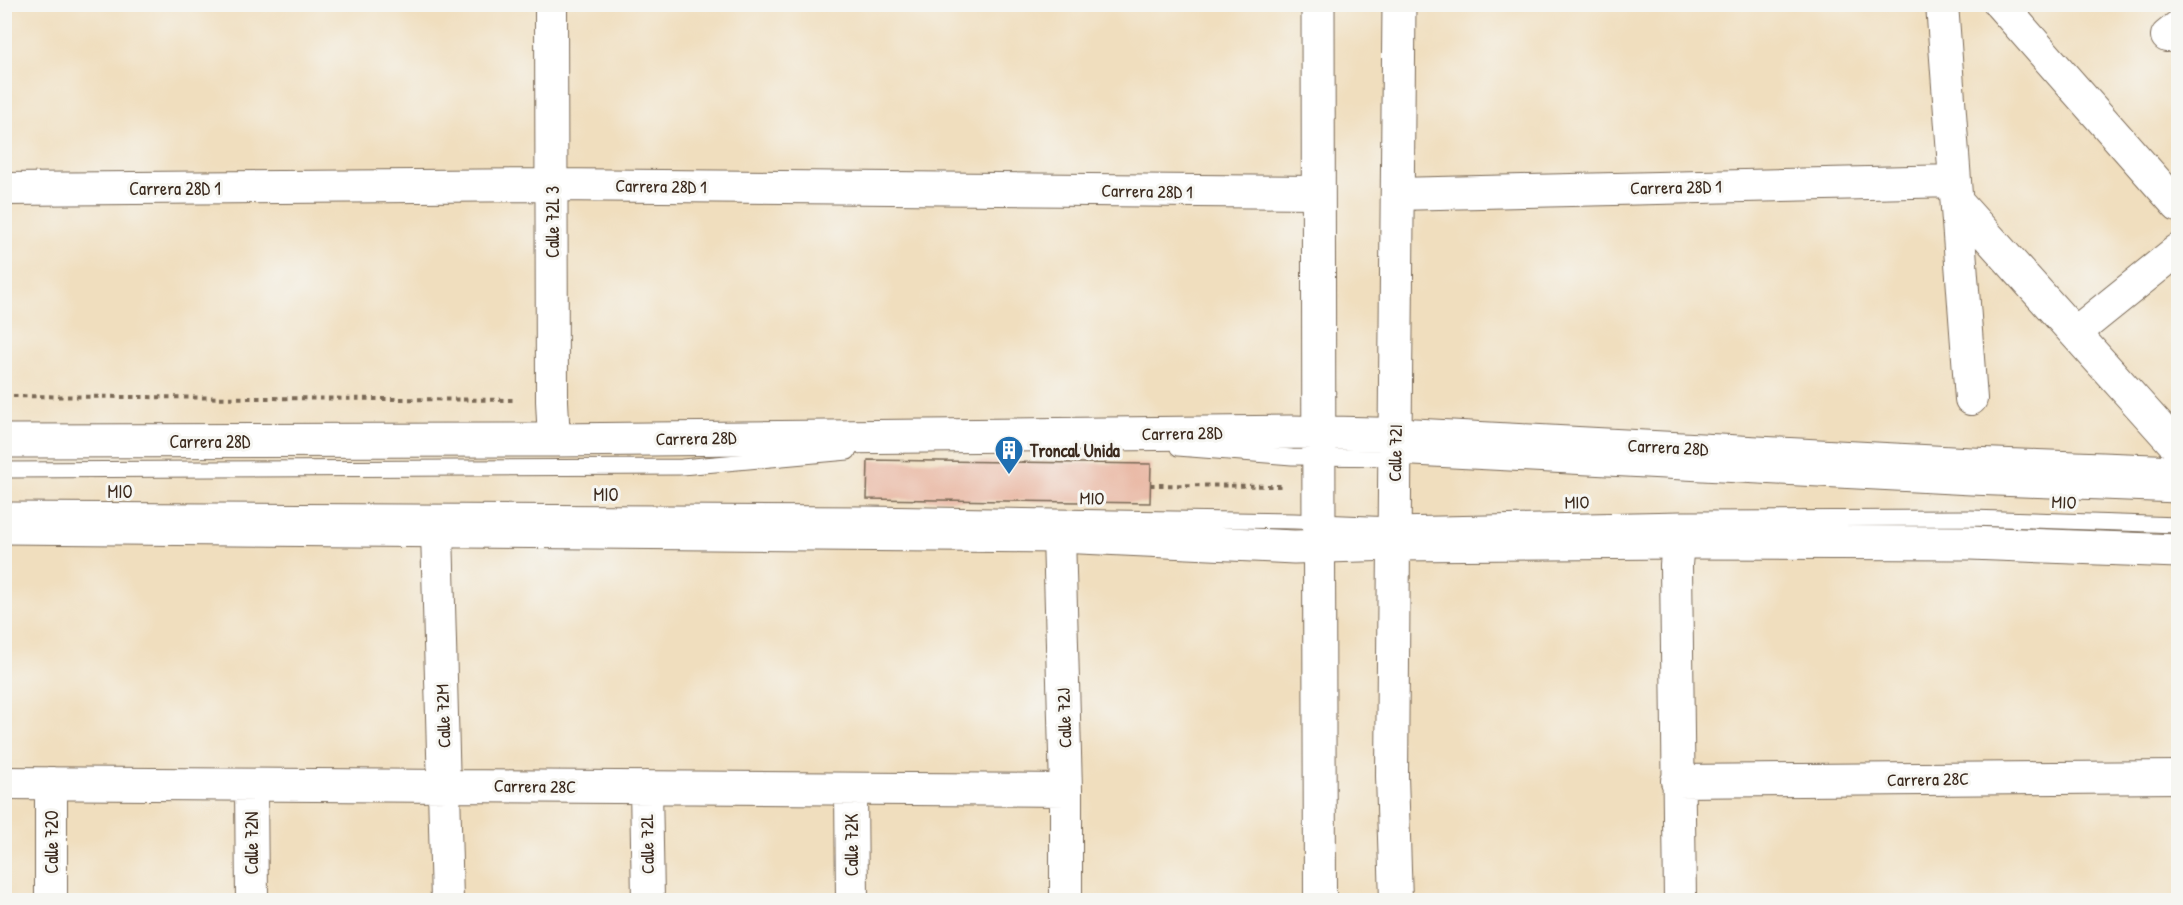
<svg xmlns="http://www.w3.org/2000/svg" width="2183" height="905" viewBox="0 0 2183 905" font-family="'Patrick Hand',sans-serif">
  <rect width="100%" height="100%" fill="#f6f6f2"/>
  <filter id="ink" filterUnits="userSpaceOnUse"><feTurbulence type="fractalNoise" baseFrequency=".0167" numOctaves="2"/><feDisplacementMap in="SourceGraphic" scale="12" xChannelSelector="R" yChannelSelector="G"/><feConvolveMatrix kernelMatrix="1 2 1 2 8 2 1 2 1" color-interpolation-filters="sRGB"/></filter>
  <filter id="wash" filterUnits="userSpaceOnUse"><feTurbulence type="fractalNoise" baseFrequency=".008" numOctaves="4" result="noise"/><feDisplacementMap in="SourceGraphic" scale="24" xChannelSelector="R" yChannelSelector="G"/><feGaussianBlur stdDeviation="1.35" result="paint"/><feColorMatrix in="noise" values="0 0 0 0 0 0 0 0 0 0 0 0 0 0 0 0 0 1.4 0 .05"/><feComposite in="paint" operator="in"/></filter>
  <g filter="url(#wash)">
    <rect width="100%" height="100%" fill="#f0debe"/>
    <g id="blocks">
      <path fill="#e8b29d" d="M868,460L1151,464L1150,503L867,499Z"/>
    </g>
  </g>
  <g filter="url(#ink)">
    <use href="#blocks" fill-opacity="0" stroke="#7a6956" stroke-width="1.5"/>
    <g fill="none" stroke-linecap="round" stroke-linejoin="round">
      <g stroke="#7a6956" stroke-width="17">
        <path id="lane" d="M1178,448L1292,457L1414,458L1971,487L2178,495
          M4,470L682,467L848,452
          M4,510L866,514L1294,521L1394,525L1681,519L1971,518L2178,525"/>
      </g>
      <g stroke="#7a6956" stroke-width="34">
        <path id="street" d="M551,4L552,401L554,440
          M1942,4L1971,399
          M2000,4L2178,206
          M2167,36L2178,27
          M4,189L552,185L1318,192
          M1397,194L1955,181
          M1957,202L2178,448
          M2075,333L2178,250
          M437,531L447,900
          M1059,536L1066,790V900
          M1678,542L1676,565L1680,900
          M1394,544L1392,776L1396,900
          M1319,547L1320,900
          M1677,781L2178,777
          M4,783L1066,790
          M51,783V900
          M251,785L252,900
          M646,787L648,900
          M851,789L852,900"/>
      </g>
      <g stroke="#7a6956" stroke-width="35">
        <path id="secondary" d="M1318,4L1319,547
          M4,441L554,440L1292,432L1414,435L1971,464L2178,472
          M4,527L1059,536L1294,547L1394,544L1678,542L1970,543L2178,551
          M1394,544L1399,4"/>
      </g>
      <path stroke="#7a6956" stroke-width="4" stroke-dasharray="4.5 4.5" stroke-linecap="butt" d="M4,396L517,400
        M1150,485L1283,486"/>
      <use href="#lane" stroke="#fff" stroke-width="15"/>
      <use href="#street" stroke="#fff" stroke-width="32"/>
      <use href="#secondary" stroke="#fff" stroke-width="33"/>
    </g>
  </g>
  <defs>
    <g id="building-pin" transform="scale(1.5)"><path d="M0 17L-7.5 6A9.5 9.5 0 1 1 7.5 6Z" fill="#1f6fb2" stroke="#f6f6f2"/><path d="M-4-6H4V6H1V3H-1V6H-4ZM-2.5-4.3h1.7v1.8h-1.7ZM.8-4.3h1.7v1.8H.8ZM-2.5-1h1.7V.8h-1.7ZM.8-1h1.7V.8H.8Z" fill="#fff"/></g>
  </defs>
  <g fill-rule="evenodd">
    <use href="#building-pin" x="1009" y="450"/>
  </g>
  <g text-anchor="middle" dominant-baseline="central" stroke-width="6" stroke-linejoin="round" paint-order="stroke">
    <g font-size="18" fill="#3b2a1e" stroke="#f6f6f2">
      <text transform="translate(661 186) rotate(1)">Carrera 28D 1</text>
      <text transform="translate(1676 187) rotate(-1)">Carrera 28D 1</text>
      <text x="175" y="188">Carrera 28D 1</text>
      <text transform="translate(1147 191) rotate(1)">Carrera 28D 1</text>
      <text transform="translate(552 222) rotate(-90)">Calle 72L 3</text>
      <text transform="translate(1182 433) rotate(-1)">Carrera 28D</text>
      <text transform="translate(696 438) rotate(-1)">Carrera 28D</text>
      <text x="210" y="441">Carrera 28D</text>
      <text transform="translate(1668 447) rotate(3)">Carrera 28D</text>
      <text transform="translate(1395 453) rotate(-89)">Calle 72I</text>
      <text x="120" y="491">MIO</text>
      <text x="606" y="494">MIO</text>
      <text transform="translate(1092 498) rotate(1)">MIO</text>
      <text transform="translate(1577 502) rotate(-1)">MIO</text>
      <text transform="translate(2064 502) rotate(2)">MIO</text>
      <text transform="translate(443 716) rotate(-92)">Calle 72M</text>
      <text transform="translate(1064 718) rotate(-92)">Calle 72J</text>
      <text transform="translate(1928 779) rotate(-1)">Carrera 28C</text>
      <text transform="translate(535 786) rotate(1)">Carrera 28C</text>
      <text transform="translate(51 842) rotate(-90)">Calle 72O</text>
      <text transform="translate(251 843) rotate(-90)">Calle 72N</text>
      <text transform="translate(647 844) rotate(-91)">Calle 72L</text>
      <text transform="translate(851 845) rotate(-90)">Calle 72K</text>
    </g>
    <g font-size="18" font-weight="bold" fill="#3b2a1e" stroke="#f6f6f2" text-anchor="start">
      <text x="1030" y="450">Troncal Unida</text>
    </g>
  </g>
  <rect width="2183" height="905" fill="none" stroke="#f6f6f2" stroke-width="24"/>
</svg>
